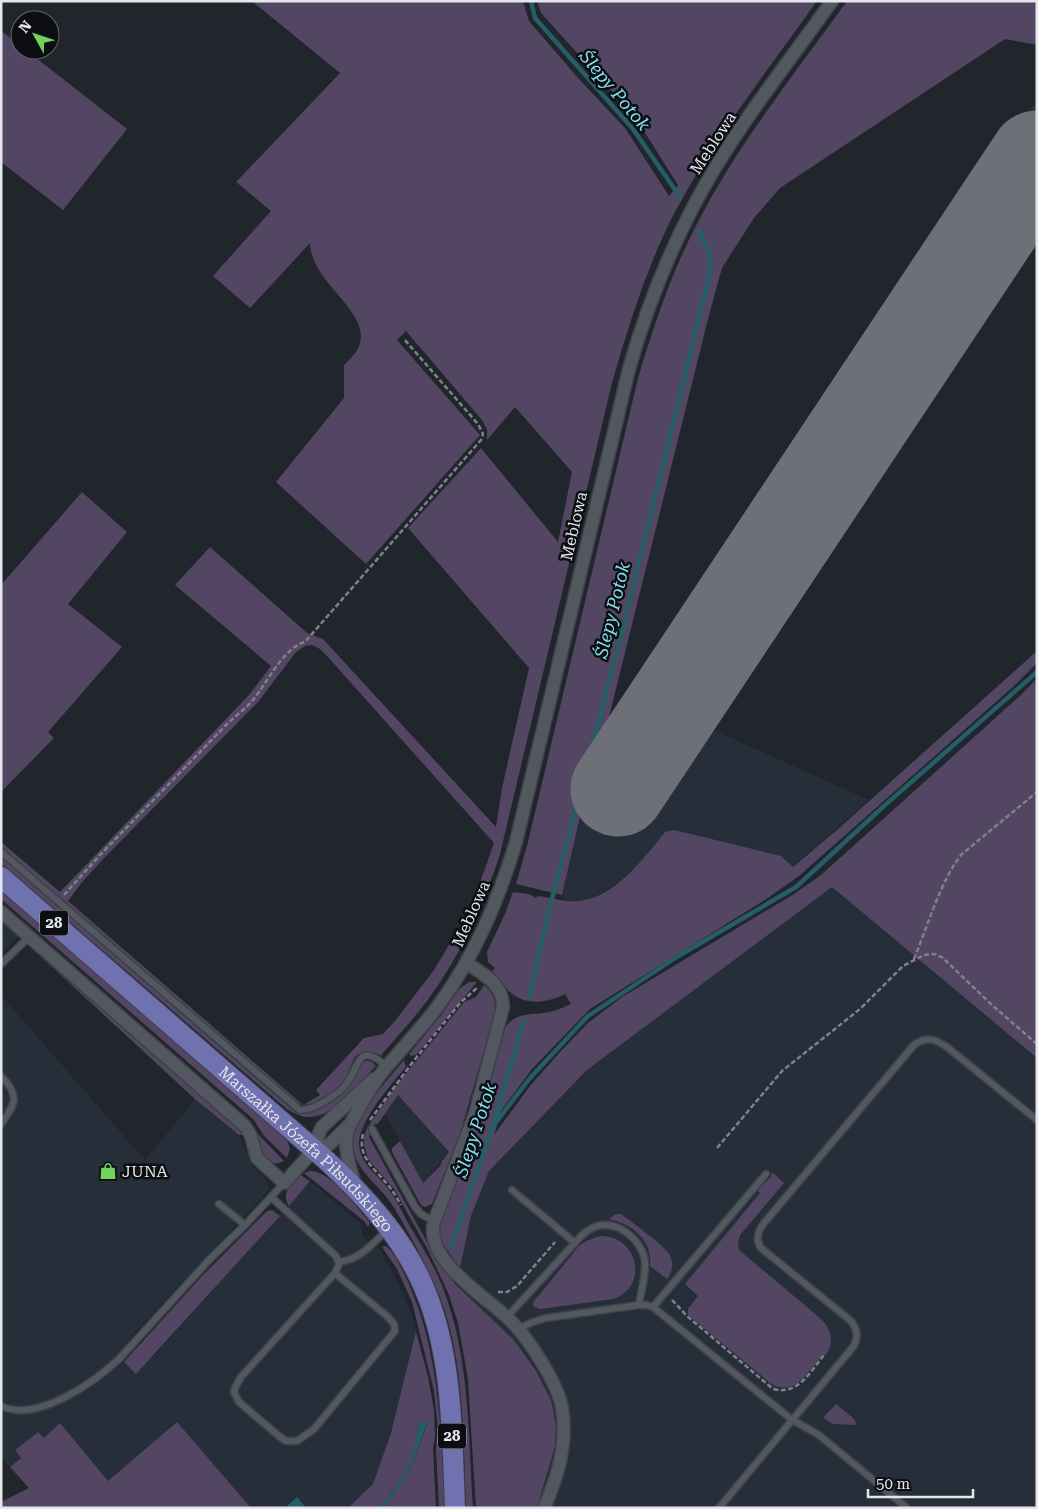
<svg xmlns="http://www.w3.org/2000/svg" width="1038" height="1509" viewBox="0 0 1038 1509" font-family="'Roboto Serif',serif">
  <rect width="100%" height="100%" fill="#21252c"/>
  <path fill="#262e3a" d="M1037,99V218L698,723L869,800L792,867L643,860L622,879L596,897L582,901L561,900L592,765Z
    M832,887L1037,1058V1508H483L478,1415L456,1286L471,1216L489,1171L587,1070Z
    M1,922L18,937L1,955Z
    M1,995L145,1160L195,1099L239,1135L252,1165L267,1181L269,1187L266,1193L129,1339L138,1347L124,1362L153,1357L310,1181L361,1224L363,1237L379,1249L391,1268L410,1310L416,1331L391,1433L373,1485L348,1508H251L177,1423L108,1481L60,1424L43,1438L38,1433L15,1450L21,1458L10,1467L1,1456Z
    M398,1095L449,1152L423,1183L385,1114Z"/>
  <path fill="#534662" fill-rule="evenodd" d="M252,1H523L529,21L578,78L625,128L669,196L678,185L635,117L541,13L537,1H817C768,70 715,137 675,212C647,266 629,324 612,383L500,854C483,907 460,956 427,1001C413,1019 397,1037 382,1054L383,1056C348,1044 357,1063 342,1084C335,1093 320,1101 309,1105L296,1103L1,848V842L60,892L249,695L271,666L175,585L210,547L307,633L323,639L496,827L502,788L529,668L408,528L481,448L558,542L572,472L515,407L487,440V429L482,420L406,331L397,340L480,435L366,564L276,482L344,398V365C350,359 358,352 360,343C369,310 311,283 310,243L250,308L213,276L271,211L236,182L340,73ZM312,645L320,649L327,656L494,843L471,908L434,970L395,1021L383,1034L364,1038L316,1090L320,1095L303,1105L68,901L83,881L106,856L258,702L296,652L305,646Z
    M847,1H1037V45L1005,39L780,188L754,218L722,268L709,315L600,753L592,765L562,895L516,884L528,842L638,378C654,325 672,271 698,222C739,143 795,73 847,1Z
    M1,31L20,45V50H26L127,129L63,210L1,162Z
    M82,492L127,532L68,604L122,647L48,732L54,738L1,792V585Z
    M1037,651V663L1014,686L799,876L765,900L590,1009L532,1069L501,1111L494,1135L530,1086L560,1052L588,1023L622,997L794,894L821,875L1022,694L1037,678V1058L832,887L587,1070L489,1171L471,1216L460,1268L438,1237L440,1221L476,1131L504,1030C513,1013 527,1015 543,1013C553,1012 562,1008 571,1004L565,994C547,1003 526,1006 510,992C503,986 499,977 492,971L495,968L488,962L487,952L505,914L513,892L529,894L536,898L537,896C550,897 563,902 576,901C612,901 645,857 665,832L674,830L781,856L793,867L838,829Z
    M1,857L295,1112L301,1114L308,1113C322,1107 342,1097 351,1084C355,1077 357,1064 366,1061C370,1060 373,1063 376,1066C359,1082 335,1117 310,1117C302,1118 295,1113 288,1110L1,863Z
    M1,890L287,1140L290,1149L287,1158L264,1136L254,1120L1,899Z
    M38,954L238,1128L242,1135H239L195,1099Z
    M469,982H477L416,1055L411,1056L409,1054L442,1014L459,989Z
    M484,985C494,993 497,1004 494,1016L460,1134L432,1204L425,1207L421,1205L392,1152V1148L400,1141L423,1183L440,1166L442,1161L449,1152L398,1095L377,1125L376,1123L371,1129L369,1137L438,1262L456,1285L514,1340L536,1371L551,1400L556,1425L555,1446L537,1508H476L468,1379L458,1323L449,1295L428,1250L394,1189L368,1159L364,1145V1137L367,1128L396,1086L464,1002L476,997Z
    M404,1060L406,1067C392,1083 358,1122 359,1144C360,1165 378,1174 389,1190C397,1200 402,1212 408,1223C420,1243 432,1262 441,1283C470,1354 468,1432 473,1508H466C463,1438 465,1363 440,1297C427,1267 410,1234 393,1206C380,1185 353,1170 353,1143C352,1119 388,1079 404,1060Z
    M256,1132L284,1161C265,1171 260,1146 256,1132Z
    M310,1171C329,1170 354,1204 366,1218L370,1223L368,1227L364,1221L304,1173Z
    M772,1172L784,1183L740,1235L738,1242L739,1250L820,1318C831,1329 835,1341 826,1355L823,1354C808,1372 794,1400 769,1382L688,1315V1309L698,1296L685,1284L760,1193L757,1190L771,1177Z
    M300,1175L310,1181L289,1206C281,1193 290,1184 300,1175Z
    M272,1210L280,1216L136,1374L124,1362L201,1277L267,1211Z
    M616,1214H621C630,1221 665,1246 669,1254C674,1263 673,1271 667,1279L650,1266C653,1240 632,1224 609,1219Z
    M600,1236C638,1235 650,1287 613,1299L540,1309L534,1307L533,1303L535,1300L579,1246L586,1241Z
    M386,1246C396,1254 402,1270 408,1282C440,1353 441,1431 445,1508H439L436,1450L438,1429L434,1391L412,1302L397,1269L382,1247Z
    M410,1310L428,1376L434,1411L435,1436L433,1449L436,1508H382C406,1484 416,1455 427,1424L419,1422C417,1430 417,1440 415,1449C409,1471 394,1491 378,1508H348L373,1484L391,1433L416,1331Z
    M836,1404L854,1419L857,1425L833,1424L823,1418Z
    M177,1422L251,1508H1V1502L29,1488L10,1467L21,1458L15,1450L38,1432L44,1438L60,1423L108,1481Z"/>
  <path fill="#265e68" d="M419,1421L427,1423C416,1454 406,1485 382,1508H378C405,1481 414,1458 419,1421Z
    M297,1497L306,1508H285Z"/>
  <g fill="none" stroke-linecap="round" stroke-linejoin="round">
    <path stroke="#265e68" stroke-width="4.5" d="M531,1L535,18L633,129L680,197
      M529,997L550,906L619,644L710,273L709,251L699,231
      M493,1126L530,1078L588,1016L675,958L796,887L885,805L1037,672
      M451,1247L493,1126L524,1020"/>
    <path stroke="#6d7076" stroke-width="95" d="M618,789L1037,158"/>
    <g stroke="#3e4248" stroke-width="9">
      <path id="lane" d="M1,852L300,1110C312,1111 340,1094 347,1083C360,1064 359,1041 387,1067
        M1,964L29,937
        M1,1076C21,1096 15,1104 1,1124
        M372,1129L415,1207L421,1214L434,1221
        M284,1183L271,1197L336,1256L339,1264L335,1273L241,1377L235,1388L234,1392L239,1402L280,1437L286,1441H297L314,1429L395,1331L394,1324L388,1317L335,1273
        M512,1190L574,1242
        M219,1204L245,1225L271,1197
        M339,1262C361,1259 371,1245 386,1231
        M653,1307L791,1419L819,1435L907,1508
        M507,1317L583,1234C590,1229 596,1225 604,1225C623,1224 643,1243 645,1262C646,1275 641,1291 639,1305
        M518,1329L533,1322L546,1318L639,1305H647L653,1307L766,1174
        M1,1406C37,1423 93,1383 119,1359L210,1259L245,1225
        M719,1508L853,1347C859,1338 857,1329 851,1321L761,1248C755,1239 758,1231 764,1223L914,1045C927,1036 935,1039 947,1047L1037,1120"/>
    </g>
    <g stroke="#3e4248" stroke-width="15">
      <path id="street" d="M1,912L245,1126L251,1136L257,1158L284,1183L314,1150L317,1138L322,1127L374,1079
        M466,963C484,974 503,984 503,1007L475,1114L434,1222C424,1261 487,1297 510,1320C528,1338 558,1383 562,1408C568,1443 558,1476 544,1508
        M314,1150L330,1144L348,1126
        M355,1185C350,1166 341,1144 350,1125C360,1106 371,1086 384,1070C402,1048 421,1029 438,1006C475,956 498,901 516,842L629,369C649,299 677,231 715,168C750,110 793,56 832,1"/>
    </g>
    <g stroke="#3e4248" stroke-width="22">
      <g id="primary">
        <path id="s1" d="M1,877L326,1160C366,1197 404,1239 425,1290C453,1357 452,1436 455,1508"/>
      </g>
    </g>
    <path stroke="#7e8288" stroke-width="2.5" stroke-dasharray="5 2.5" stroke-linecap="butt" d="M64,895L100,855L229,722C237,715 246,708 253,700C267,683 283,648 305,642L481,440L483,434L478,424L404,339
      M914,959C927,928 941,879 962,854L1037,792
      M370,1120L412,1063L460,1003L478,987
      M363,1134C357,1157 375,1169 388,1185C393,1191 397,1198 401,1205
      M717,1148L782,1071L860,1009L903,966L924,955L935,954L943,958L993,1006L1037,1044
      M498,1292H507L517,1286L555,1242
      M672,1300L687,1316L773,1389C798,1396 811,1371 824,1355"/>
    <use href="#lane" stroke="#535860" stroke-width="6"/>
    <use href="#street" stroke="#535860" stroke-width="12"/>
    <use href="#primary" stroke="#7071af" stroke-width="20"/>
  </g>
  <defs>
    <g id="shop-bare" transform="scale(1.35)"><path d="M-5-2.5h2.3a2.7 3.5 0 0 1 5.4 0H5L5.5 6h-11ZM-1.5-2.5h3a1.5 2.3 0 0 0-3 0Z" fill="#72d25d" stroke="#0c0e11" stroke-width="2.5" paint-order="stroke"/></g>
  </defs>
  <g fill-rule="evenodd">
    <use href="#shop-bare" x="108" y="1171"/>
  </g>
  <g text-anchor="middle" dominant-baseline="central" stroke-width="5" stroke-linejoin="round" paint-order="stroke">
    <g fill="#0c0e11" stroke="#a3a6aa" stroke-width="1">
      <rect x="40" y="910.5" width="28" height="25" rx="4"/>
      <rect x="438" y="1423.5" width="28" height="25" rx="4"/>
    </g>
    <g font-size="15" font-weight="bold" fill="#e4e7ec">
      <text x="54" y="923">28</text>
      <text x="452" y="1436">28</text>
    </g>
    <g font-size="16" fill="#e4e7ec" stroke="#0c0e11">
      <text transform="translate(713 143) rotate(-57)">Meblowa</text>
      <text transform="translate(574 526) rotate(-77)">Meblowa</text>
      <text transform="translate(471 914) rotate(-66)">Meblowa</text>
      <text stroke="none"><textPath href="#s1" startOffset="409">Marszałka Józefa Piłsudskiego</textPath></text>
    </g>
    <g font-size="16" fill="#e4e7ec" stroke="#0c0e11" text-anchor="start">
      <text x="122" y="1171">JUNA</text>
    </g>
    <g font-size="18" font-style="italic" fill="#85e0f1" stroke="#0c0e11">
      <text transform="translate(615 90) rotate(50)">Ślepy Potok</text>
      <text transform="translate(612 610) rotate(-76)">Ślepy Potok</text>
      <text transform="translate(475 1130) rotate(-72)">Ślepy Potok</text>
    </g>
  </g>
  <rect width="1038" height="1509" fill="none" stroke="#e4e7ec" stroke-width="5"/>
  <g transform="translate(35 35) rotate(310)"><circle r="24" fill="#0c0e11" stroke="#626569"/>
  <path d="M0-4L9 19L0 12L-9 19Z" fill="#72d25d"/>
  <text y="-8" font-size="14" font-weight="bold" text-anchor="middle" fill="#e4e7ec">N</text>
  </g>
  <path d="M868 1489v8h105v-8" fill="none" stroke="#e4e7ec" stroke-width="2.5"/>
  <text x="876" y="1489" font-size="15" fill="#e4e7ec" stroke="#0c0e11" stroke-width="4" paint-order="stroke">50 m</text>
</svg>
